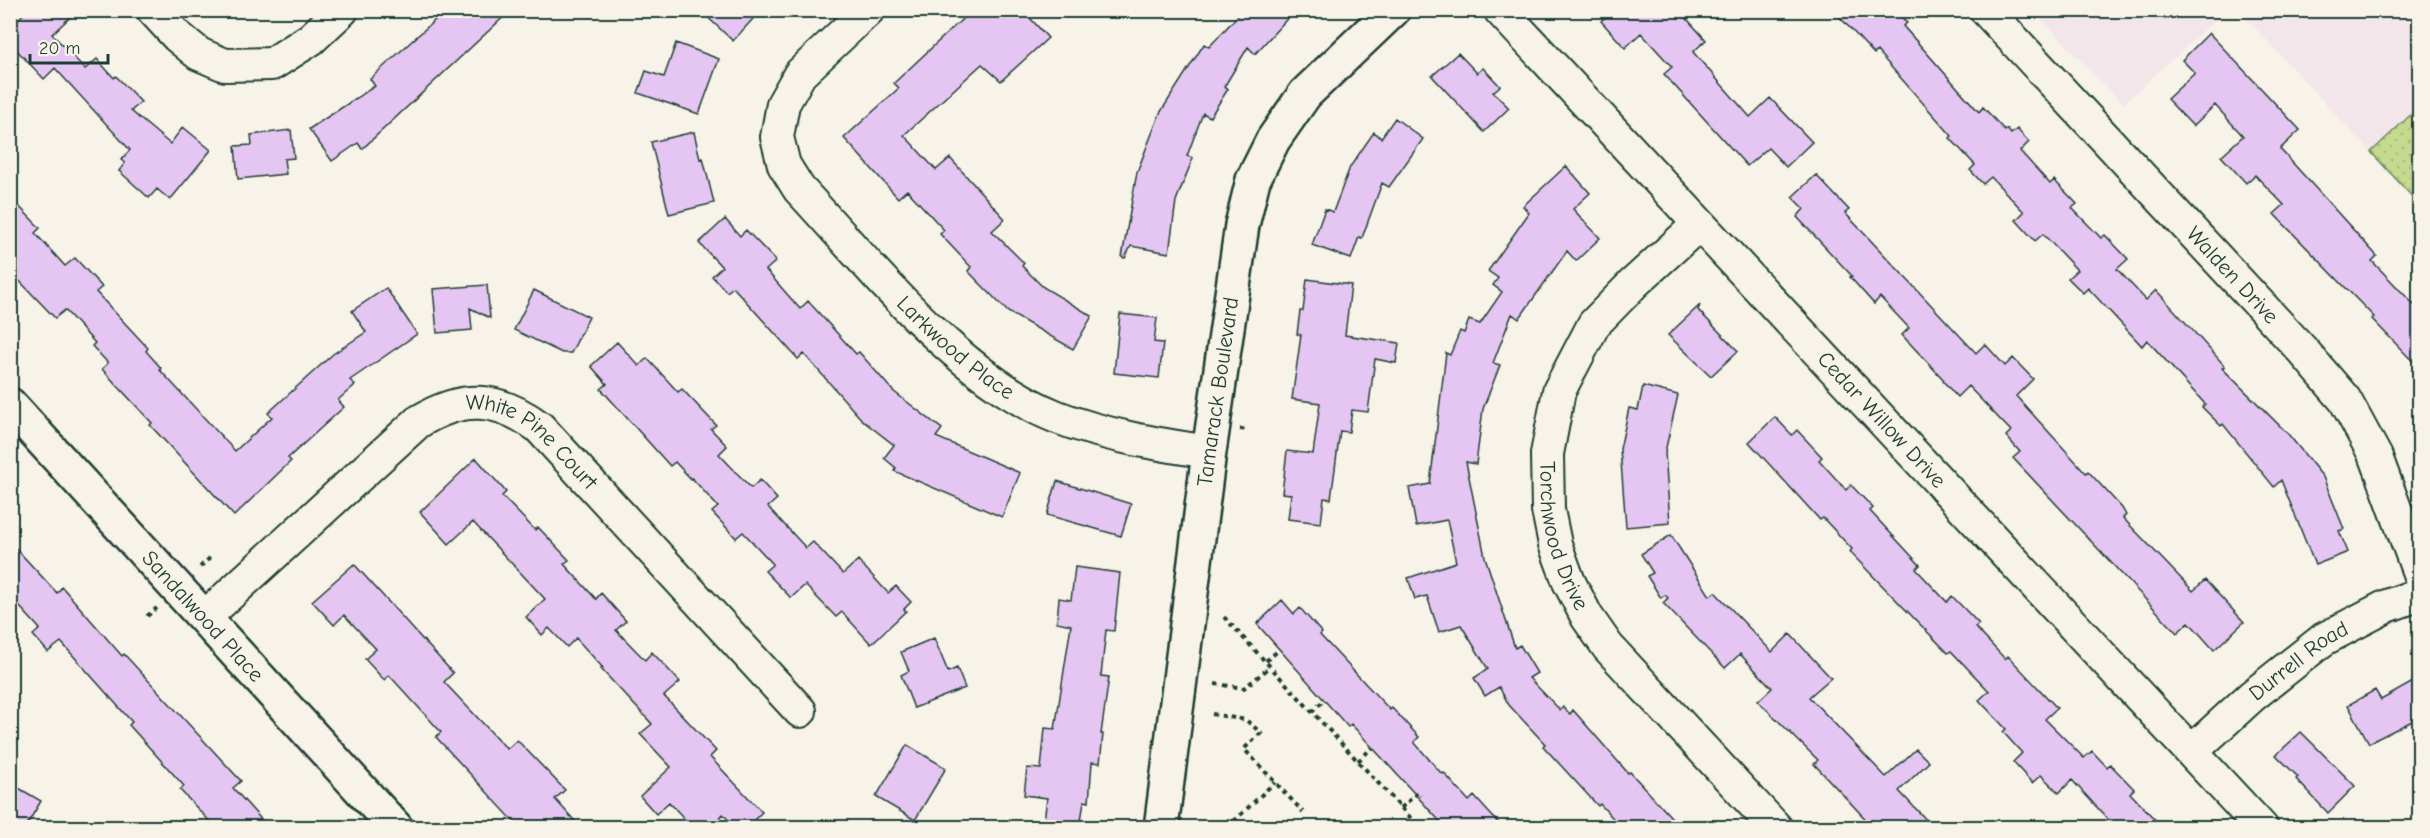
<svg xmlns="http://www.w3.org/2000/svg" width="2430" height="838" viewBox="0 0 2430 838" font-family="'Comic Neue',sans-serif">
  <defs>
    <pattern id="park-dots" width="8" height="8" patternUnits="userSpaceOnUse" patternTransform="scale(1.5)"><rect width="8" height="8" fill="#c5da8f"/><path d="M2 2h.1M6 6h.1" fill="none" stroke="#a9bc7c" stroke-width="1.8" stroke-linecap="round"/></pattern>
  </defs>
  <rect width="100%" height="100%" fill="#f7f3e8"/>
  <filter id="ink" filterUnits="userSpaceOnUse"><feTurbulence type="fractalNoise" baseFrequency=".0167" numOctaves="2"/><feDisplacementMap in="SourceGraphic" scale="12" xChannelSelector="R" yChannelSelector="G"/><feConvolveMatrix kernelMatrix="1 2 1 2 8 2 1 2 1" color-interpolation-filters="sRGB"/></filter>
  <g filter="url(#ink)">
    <path fill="#f2e6eb" d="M2033,11H2225L2123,104Z
      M2239,11H2419V107L2371,152Z"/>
    <path fill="url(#park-dots)" stroke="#728c62" stroke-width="1.5" d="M2419,107V204L2371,152Z"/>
    <path fill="#e5c6f3" stroke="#1f3d34" stroke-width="1.5" d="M28,10H78L52,34L85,69L97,59L114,78L116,76L141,102L131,111L170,144L183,127L211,150L170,200L157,189L149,198L119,171L125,163L121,160L130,150L55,68L44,79L10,43V26Z
      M446,10H511L362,149L358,143L332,161L309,129L375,86L370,79Z
      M700,10H761L733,41Z
      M972,10H1023L1048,38L1001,81L982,64L904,135L936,170L950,158L1005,219L992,231L1024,263L1022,266L1043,287L1092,316L1073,349L1008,312L968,271L971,267L940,234L944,230L907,190L898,198L844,138L899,88L894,83Z
      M1243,10H1295L1255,54L1248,47L1224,87L1228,89L1210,117L1203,113L1187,156L1193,158L1176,201L1169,253L1131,246L1125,258L1122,257L1137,172L1160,113L1204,44L1209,47Z
      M1612,10H1679L1706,40L1693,52L1750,117L1770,98L1812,142L1786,167L1768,148L1747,166L1664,74L1672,67L1641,33L1625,48L1601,21Z
      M1833,10H1895L1907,23L1903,26L1979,112L1983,107L2005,131L2007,129L2011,134L2017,129L2029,142L2020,151L2050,184L2054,180L2077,204L2072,208L2101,238L2105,235L2128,259L2117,269L2146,300L2156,290L2225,366L2222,368L2288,434L2323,477L2344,529L2339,531L2348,552L2315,565L2281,480L2274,487L2223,424L2221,426L2202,407L2205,404L2147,340L2142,346L2088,288L2083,293L2068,278L2077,270L2043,234L2035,241L2016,220L2024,212L1991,177L1983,184L1970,170L1975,165L1950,138L1952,136L1877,51L1874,54Z
      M2209,33L2300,130L2280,149L2377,256L2372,261L2420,311V369L2372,319L2374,317L2274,214L2284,205L2255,175L2246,183L2221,156L2243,136L2215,105L2193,126L2167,99L2195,73L2182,60Z
      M676,43L719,59L699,114L638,93L646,71L664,77Z
      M1458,53L1477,73L1483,68L1500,86L1493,92L1509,108L1484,132L1432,76Z
      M1395,118L1423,139L1389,187L1382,183L1362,238L1359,237L1351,259L1312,245L1325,209L1333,212L1350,167L1374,132L1381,138Z
      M291,130L294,158L284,159L286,174L238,179L235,146L252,145L251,135Z
      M694,132L700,159L703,158L714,203L669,214L651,142Z
      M1566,166L1590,193L1573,209L1600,238L1576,261L1567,251L1519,319L1512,314L1493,363L1500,365L1483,409L1476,464L1466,462L1485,557L1515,648L1520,645L1537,673L1529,678L1560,710L1563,707L1570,714L1573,710L1628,773L1630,772L1681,828H1622L1600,804L1598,806L1543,746L1545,744L1509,705L1499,687L1485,696L1474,678L1488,669L1461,625L1439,632L1427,596L1415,599L1408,578L1456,562L1447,520L1416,526L1409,488L1430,484L1446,353L1450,355L1460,331L1464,333L1469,320L1480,324L1502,292L1493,285L1498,278L1488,271L1529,213L1523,206Z
      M1816,175L1849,210L1845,213L1976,353L1985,344L2005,366L2013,358L2033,379L2016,396L2086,473L2088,471L2122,508L2126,515L2123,518L2193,591L2205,580L2244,622L2214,650L2189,622L2177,633L2013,458L2020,452L2006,436L2011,431L1968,386L1957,397L1943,381L1944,380L1902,335L1909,328L1880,297L1874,304L1850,277L1852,276L1797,217L1804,209L1792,197Z
      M10,197L40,228L35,233L65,266L75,258L102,287L96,292L148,348L146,351L161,368L159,369L235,451L272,417L268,413L333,354L366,332L352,311L386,288L417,334L350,380L355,385L338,400L344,407L288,458L291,461L234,516L150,425L152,423L102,369L108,363L92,346L95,343L65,310L55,318L10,271Z
      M725,219L740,236L746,230L776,261L766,270L800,309L808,301L856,354L859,352L893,391L942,429L936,437L1020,473L1002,517L894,471L896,468L884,458L894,445L862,420L804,354L798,359L733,287L727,292L712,276L722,267L699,243Z
      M1307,279L1351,285L1345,335L1399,343L1396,363L1375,359L1368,412L1352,410L1349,432L1340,431L1331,499L1324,498L1321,523L1288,519L1291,494L1282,493L1287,451L1313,454L1320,403L1292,399L1301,335L1297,334L1300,311H1303Z
      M487,285L490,318L470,308L472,330L437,333L433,289Z
      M534,290L589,317L571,353H562L514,330Z
      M1700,305L1698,310L1738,351L1711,376L1668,335Z
      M1120,314L1157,318L1154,342L1163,343L1159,378L1114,373Z
      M617,342L639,366L647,358L678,392L682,389L716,425L711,429L727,446L719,454L751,488L760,480L777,499L768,507L806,548L813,542L843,574L858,560L888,593L896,586L911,602L904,609L906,611L871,644L842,612L836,617L805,585L791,598L765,571L773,564L743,532L736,538L712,512L718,507L692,478L691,479L675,462L670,466L601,389L607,384L591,366Z
      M1643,386L1678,395L1665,452L1670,523L1626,527L1620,449L1629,408L1638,410Z
      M1775,417L1792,435L1797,430L1822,457L1819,460L1846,490L1851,485L1873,508L1870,511L1920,565L1916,569L1947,602L1952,596L1979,624L1975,627L2005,659L2008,656L2057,708L2045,719L2084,758L2092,751L2107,767L2110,764L2134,789L2130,793L2163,828H2116L2072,780L2059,793L2041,775L2032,783L2013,762L2022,753L2003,732L2006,729L1979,700L1989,691L1951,651L1948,653L1871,574L1850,552L1852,549L1823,518L1820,520L1749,442Z
      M476,458L506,492L502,496L535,530L538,527L569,560L564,564L596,599L601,593L626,621L616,630L645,660L652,652L680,682L664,696L716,751L710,757L762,812L746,828H736L723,814L710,828H693L669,802L656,814L640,796L671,767L640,734L652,724L601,669L603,668L576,638L567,647L549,628L542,635L526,617L545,599L473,522L449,544L420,512Z
      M1057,481L1131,504L1121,536L1047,515Z
      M1671,535L1710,596L1715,592L1772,652L1790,634L1831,678L1809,697L1886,777L1916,749L1929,762L1899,791L1934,828H1874L1814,764L1818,760L1758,701L1772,688L1740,654L1725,668L1663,603L1668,598L1665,595L1661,598L1647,576L1653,573L1641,554Z
      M10,542L57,593L62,587L122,656L124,654L241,781L233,788L269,828H216L180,790L184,786L129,725L132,722L61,642L48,652L33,635L40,629L10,596Z
      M354,564L453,673L444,682L507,749L517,740L565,790L555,799L581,828H520L436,737L441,732L389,675L384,680L365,659L376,649L344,615L334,625L312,601Z
      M1075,567L1120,573L1114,631L1106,630L1101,676L1109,677L1101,734H1103L1100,763L1092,762L1089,802L1084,801L1080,828H1043L1047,798L1024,795L1027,768L1041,769L1045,728L1055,729L1071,625L1057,622L1059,598L1071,600Z
      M1282,600L1294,614L1300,608L1322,633L1320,635L1390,710L1392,708L1419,737L1414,742L1442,774L1444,773L1469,801L1474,796L1503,828H1446L1351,724L1348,727L1257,624Z
      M934,638L948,672L957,668L965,688L914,708L901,675L909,671L901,652Z
      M2420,678V717L2369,743L2348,705L2375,690L2381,700Z
      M2301,732L2355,786L2328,813L2296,779L2298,777L2276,755Z
      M907,745L946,768L915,820L876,797Z
      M10,783L41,801L25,828H10Z"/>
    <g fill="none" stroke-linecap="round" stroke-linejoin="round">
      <g stroke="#1f3d34" stroke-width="36">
        <g id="minor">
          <path d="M153,10L177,36L199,54L225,65L272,64L311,39L342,10"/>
          <path id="s1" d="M868,10L800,74L783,104L777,137L784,165L799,189C871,266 958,378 1057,417C1106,436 1157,444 1209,452"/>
          <path id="s2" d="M1500,10L2262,828"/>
          <path id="s3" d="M1986,10L2304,352L2345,400L2376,457L2420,576"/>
          <path id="s4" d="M1699,224L1633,284L1594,324L1559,391L1547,454L1548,510L1555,544L1569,582L1587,617L1608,647L1776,828"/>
          <path id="s5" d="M205,617L418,422C462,395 497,396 539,427L800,711"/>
          <path id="s6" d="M2192,751L2252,696L2324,639L2387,606L2420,594"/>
        </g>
      </g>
      <g stroke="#1f3d34" stroke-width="38">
        <g id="tertiary">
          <path id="s7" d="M10,405L396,828"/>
          <path id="s8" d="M1161,828L1209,452L1242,225L1253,180L1273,140L1305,94L1393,10"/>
        </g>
      </g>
      <path stroke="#1f3d34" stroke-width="4" stroke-dasharray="4.5 4.5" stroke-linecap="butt" d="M1240,429L1248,430
        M200,567L212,556
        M147,616L157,608
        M1224,617L1420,828
        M1266,661L1280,649
        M1215,684L1244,688L1270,667
        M1312,712L1324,700
        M1212,714L1246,720L1261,733L1244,749L1303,812
        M1358,761L1372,748
        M1401,808L1418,792L1421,795
        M1238,828L1233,822L1275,782"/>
      <use href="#minor" stroke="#f7f3e8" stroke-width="32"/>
      <use href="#tertiary" stroke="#f7f3e8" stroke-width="33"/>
    </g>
  </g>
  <g text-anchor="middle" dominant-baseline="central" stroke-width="5" stroke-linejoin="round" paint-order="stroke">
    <g font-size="22" fill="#1f3d34" stroke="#f7f3e8">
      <text stroke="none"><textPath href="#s3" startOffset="362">Walden Drive</textPath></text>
      <text stroke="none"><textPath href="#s1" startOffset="442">Larkwood Place</textPath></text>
      <text stroke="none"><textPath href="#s8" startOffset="440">Tamarack Boulevard</textPath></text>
      <text stroke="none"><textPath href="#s2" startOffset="560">Cedar Willow Drive</textPath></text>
      <text stroke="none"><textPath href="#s5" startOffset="420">White Pine Court</textPath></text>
      <text stroke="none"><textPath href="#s4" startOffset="369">Torchwood Drive</textPath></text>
      <text stroke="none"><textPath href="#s7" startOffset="286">Sandalwood Place</textPath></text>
      <text stroke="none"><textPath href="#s6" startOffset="140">Durrell Road</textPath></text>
    </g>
  </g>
  <rect width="2430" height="838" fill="none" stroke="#f7f3e8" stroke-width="36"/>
  <rect x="18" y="18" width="2394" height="802" fill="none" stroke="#1f3d34" stroke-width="2" filter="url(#ink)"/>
  <path d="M30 54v9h78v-9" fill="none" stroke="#1f3d34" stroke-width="3"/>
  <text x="39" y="54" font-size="18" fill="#1f3d34" stroke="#f7f3e8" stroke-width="4.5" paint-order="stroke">20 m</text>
</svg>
